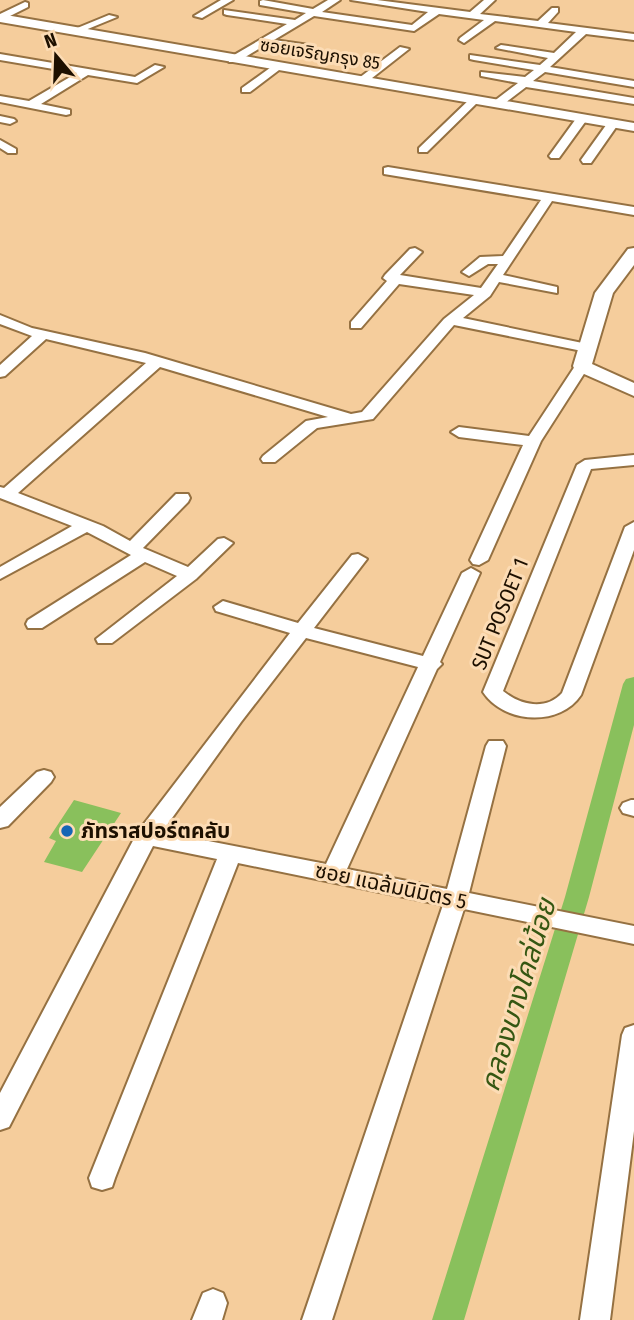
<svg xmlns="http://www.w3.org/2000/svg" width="634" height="1320" viewBox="0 0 634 1320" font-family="'Fira Sans Condensed','Noto Sans Thai',sans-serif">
  <rect width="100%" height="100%" fill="#f5cd9c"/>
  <path fill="#89c05c" d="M74,800L121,813L82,872L44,862L56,841L49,838Z"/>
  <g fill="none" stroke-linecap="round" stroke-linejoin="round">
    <path fill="#89c05c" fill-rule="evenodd" d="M634,677V725L589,897L464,1320H432L565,897L623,684L626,679Z"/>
    <g stroke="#957142" stroke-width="4">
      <path id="minor" d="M221,0H233L202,18L194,16Z
        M263,0L313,9L328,0H340L322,12L412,25L428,12L351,0H377L470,12L484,0H495L480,14L538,21L552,8H558V12L548,23L634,34V40L586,34L550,67L634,81V87L545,72L533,81L634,98V104L526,87L501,106H493V102L518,83L481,76V72L525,77L534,70L474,60L470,59V55L540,65L548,58L496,48L501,45L554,53L576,32L495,21L464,43L459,40L460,38L484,20L439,14L414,31L314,16L274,40L309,45V49L265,45L237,62H229V58L287,24L227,15L224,14V10L295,20L306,13L260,5V1Z
        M25,2L28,3V7L0,21V14Z
        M109,15L117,17L78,33L70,31Z
        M400,47L409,49L367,82H359V78Z
        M0,54L135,77L155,65L164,67L137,83L88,75L41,104L70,110V114L66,115L0,102V96L29,101L77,73L0,60Z
        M274,65L283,67L250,92H242V88Z
        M471,98L480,100L427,152H419V148Z
        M0,116L14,119L16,121L10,124L0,122Z
        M578,116L588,118L559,158H551L549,156Z
        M609,121L619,123L591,163H583L581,160Z
        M0,140L16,149V153H8L0,148Z
        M388,167L634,207V215L552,201L503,275L557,287V293L499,282L490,296L463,318L592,345L594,348L592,351L587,352L454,325L373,419L317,428L275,462H263L261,459L263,456L306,421L328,417L160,367L18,493L103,526L130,541L176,494H188L190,498L188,502L143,548L188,567L218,539L224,538L233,543L196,579L112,643H98L96,639L177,576L145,562L42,628H28L26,624L28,620L131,555L87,532L0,579V567L72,526L0,498V487L4,488L146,363L46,339L5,376L0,377V365L32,336L0,324V315L32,328L145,353L351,414L362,412L444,319L474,295L399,284L361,328H351V322L387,281L383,278L385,275L410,249L415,248L422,252L400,275L481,288L498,264H488L469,276L462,272L480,257L503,256L541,200L384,174V168Z
        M582,362L589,366L541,441L488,560L479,565L473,564L470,560L523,445L459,437L451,432L459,427L529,436L577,363Z
        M634,455V465L591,469L503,691C520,705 546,711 562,693L625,527L634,522V550L581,695C560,727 504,724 483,692L577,465L585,460Z
        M358,554L367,559L314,628L423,656L462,573L471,568L480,573L440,662L442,664L437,669L347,869L447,889L486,746L489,741H503L506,746L469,893L634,926V944L464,909L332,1320H302L443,905L238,863L115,1178L112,1187L102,1190L92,1187L89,1178L217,859L153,846L9,1127L0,1130V1093L137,833L290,633L216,611L214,607L223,601L298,623L352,555ZM306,638L418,667L326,864L162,832L241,722Z
        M44,770L51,772L54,777L51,782L8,826L0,828V807L37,772Z
        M631,800H634V816L623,813L620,808L623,803Z
        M634,1025V1131L610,1320H580L622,1035L625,1028Z
        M213,1289L223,1293L227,1303L222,1320H192L203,1293Z"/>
    </g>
    <g stroke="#957142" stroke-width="4">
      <path id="tertiary" d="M0,14L634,123V131L0,22Z
        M634,248V265L613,293L592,364L634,383V396L575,370L573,366L595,293L628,249Z"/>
    </g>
    <use href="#minor" fill="#fff" fill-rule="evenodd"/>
    <use href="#tertiary" fill="#fff" fill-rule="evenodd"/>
  </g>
  <circle fill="#1566b5" stroke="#fcdcb5" stroke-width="2.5" cx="67" cy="831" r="7"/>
  <g text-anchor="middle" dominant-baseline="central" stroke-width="6" stroke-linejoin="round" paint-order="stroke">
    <g font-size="18" fill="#1d1000" stroke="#fcdcb5">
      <text transform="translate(320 54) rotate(9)">ซอยเจริญกรุง 85</text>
    </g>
    <g font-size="21" fill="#1d1000" stroke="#fcdcb5">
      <text transform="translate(500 614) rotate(-68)">SUT POSOET 1</text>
      <text transform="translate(391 886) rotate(12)">ซอย แฉล้มนิมิตร 5</text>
    </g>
    <g font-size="21" font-weight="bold" fill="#1d1000" stroke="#fcdcb5" text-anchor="start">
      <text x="81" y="831">ภัทราสปอร์ตคลับ</text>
    </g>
    <g font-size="28" font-style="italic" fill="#355712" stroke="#fcdcb5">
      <text transform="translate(518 995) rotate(-73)">คลองบางโคล่น้อย</text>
    </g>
  </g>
  <g transform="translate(56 56) rotate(341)" stroke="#fcdcb5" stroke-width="5" paint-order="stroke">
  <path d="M0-5L12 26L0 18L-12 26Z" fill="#1d1000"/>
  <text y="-10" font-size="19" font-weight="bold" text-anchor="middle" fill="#1d1000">N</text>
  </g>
</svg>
